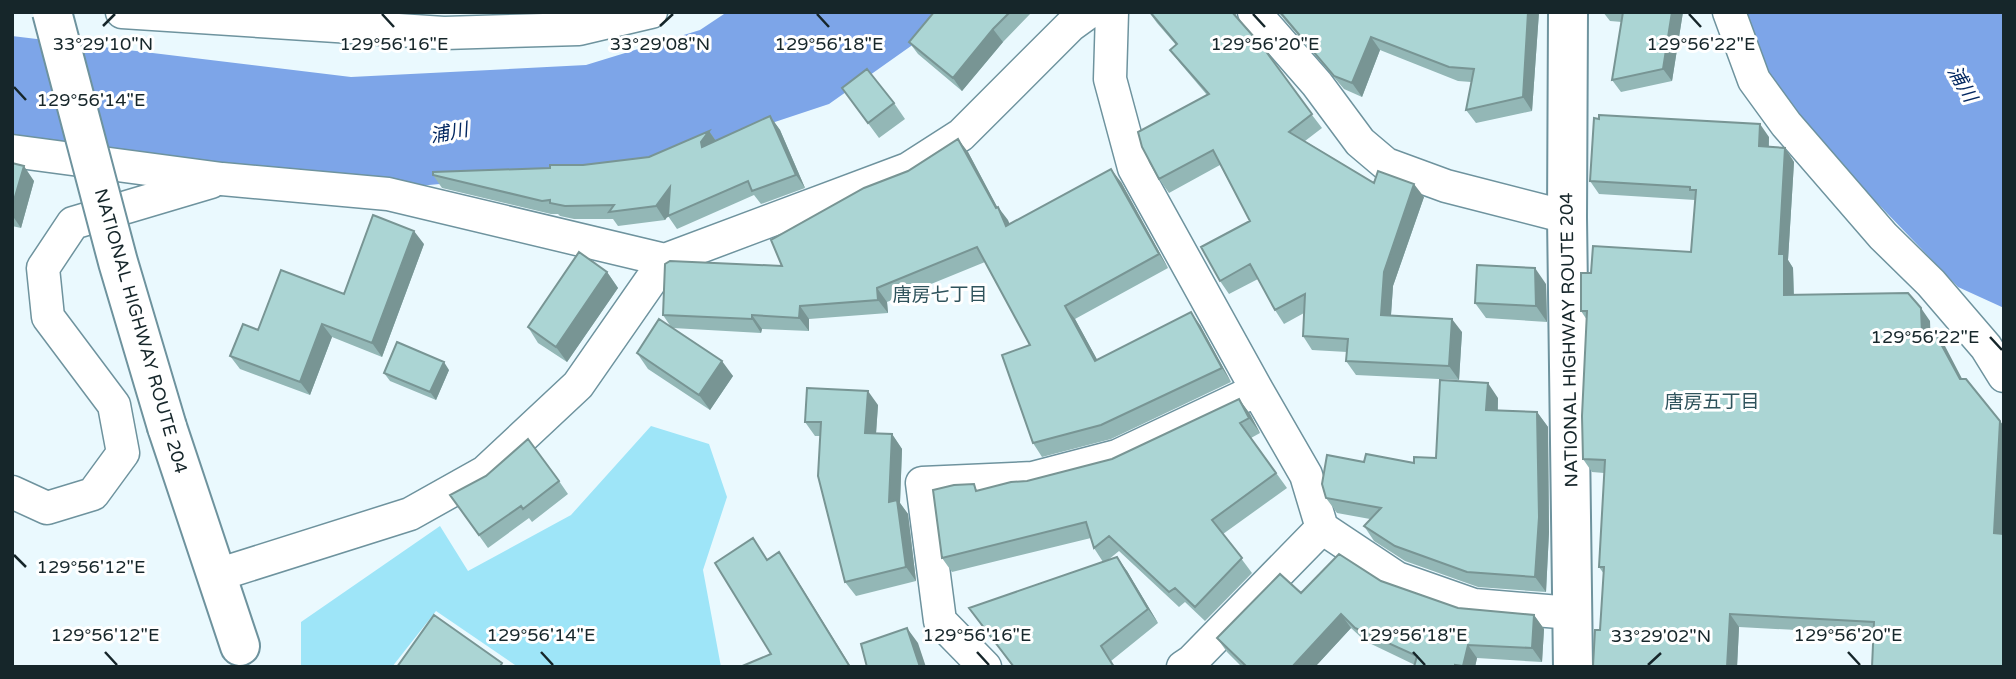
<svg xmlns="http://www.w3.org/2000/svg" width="2016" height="679" viewBox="0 0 2016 679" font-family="'Varela Round','Noto Sans JP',sans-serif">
  <rect width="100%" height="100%" fill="#eaf9fe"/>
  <path fill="#9ee5f8" d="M651,426L709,444L727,497L703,570L721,667H518L436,611L392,667H301V622L440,526L468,571L571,515Z"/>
  <path fill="#7da5e8" d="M727,12H942L911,46L829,104L646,165L418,186L160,167L12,134V36L351,77L586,65L700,30Z
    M1735,12H2004V308L1958,287L1760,81Z"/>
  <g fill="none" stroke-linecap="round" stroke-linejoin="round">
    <g stroke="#6e939e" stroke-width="35">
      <path id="minor" d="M122,12L444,33L579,29L651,12
        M1112,12L1110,79L1134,168L1257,390L1306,475L1322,528L1397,578L1474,605L1572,613
        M1254,12L1317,84L1360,142L1386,164L1446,186L1567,217
        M1729,12L1754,80L1786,124L1883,236L1931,283L1986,347L2004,376
        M12,151L222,179L388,194L665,260L578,385L485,472L410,514L217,575
        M665,260L908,169L961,135L1071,25L1089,12
        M12,492L47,508L93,494L123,453L114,405L48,317L43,268L73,223L211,182
        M985,667L940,621L922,483L1033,478L1117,456L1257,390
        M1183,667L1192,661L1322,528"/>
    </g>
    <g stroke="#6e939e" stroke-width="42">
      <path id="trunk" d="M1568,12L1567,217L1573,667
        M167,427L240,646"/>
    </g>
    <use href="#minor" stroke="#fff" stroke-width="32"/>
    <use href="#trunk" stroke="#fff" stroke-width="38"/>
    <g stroke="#6e939e" stroke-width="42" stroke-linecap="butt">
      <path id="trunk-bridge" d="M52,12L118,262L167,427"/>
    </g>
    <use href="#trunk-bridge" stroke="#fff" stroke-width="38"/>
  </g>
  <path fill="#93b7b6" d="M934,12H1032L1003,42L962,91L918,54L909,42Z
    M1149,12H1236V16L1322,128L1305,141L1374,183L1424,197L1393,286L1391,315L1462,332L1459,380L1356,375L1346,361L1347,352L1312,350L1303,336L1304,313L1284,324L1275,310L1258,279L1229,294L1220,281L1250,221L1220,165L1169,193L1159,179L1207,95L1180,63L1170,50L1176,45L1157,23Z
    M1278,12H1539L1532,111L1476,123L1466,110L1471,82L1458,81L1380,50L1362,97L1344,89Z
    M1603,12H1683L1672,81L1621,92L1612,80L1622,22L1610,21Z
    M842,88L894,103L905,119L879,138Z
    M770,116L780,130L805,188L761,204L754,195L677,229L668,216L665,220L618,226L613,219H574L560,216L558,214H551L442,188L433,175L550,168L649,157L709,131L716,141Z
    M1769,137V147L1785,148L1794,162L1788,260L1793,268L1794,295L1930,321V333H1935L1945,346L1874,634L1739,627L1737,667H1594L1600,630L1604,574L1599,567L1604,473L1592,472L1583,459L1587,320L1581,311L1591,273L1691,252L1695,200L1599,194L1590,181Z
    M968,152L997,207H998L1009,224L1121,182L1168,268L1075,319L1097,360L1200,325L1231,382L1111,439L1042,457L1033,443L1030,345L985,262L887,302L888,313L809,319V331L762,329L761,333L673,328L733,376L710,410L648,369L637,353L671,327L663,315L782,266Z
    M12,163L34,181L21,228L12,226Z
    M424,244L382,357L332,337L310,395L240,369L230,356L258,330L344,294Z
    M607,272L618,288L567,362L538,343L528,327Z
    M1546,284L1547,322L1486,318L1475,303Z
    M449,370L436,400L390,381L384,373Z
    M1498,398V411L1537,412L1548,427L1549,532L1546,592L1478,587L1405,561L1374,541L1364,526L1370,519L1337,513L1326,498L1364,462L1414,463L1436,458Z
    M1239,399L1250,414L1260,433L1251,438L1287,488L1223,534L1252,573L1205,621L1185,602L1179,607L1119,551L1108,560L1127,571L1158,623L1111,661L1115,667H1013L969,608L1103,562L1094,548L1091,538L952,572L942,558L979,490L1027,481L1112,459Z
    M878,405L876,434H892L902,449L900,503L908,514L916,581L856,596L845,582L820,436H815L805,422Z
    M559,481L568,494L532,522L529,518L488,548L450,495Z
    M1381,581L1458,608L1534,615L1544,629L1542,662L1477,658L1475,667H1414L1415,665L1365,641L1351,628L1315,667H1242L1227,652L1217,638L1301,593Z"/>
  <path fill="#789594" d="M1528,12H1539L1532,111L1523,97Z
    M1672,12H1683L1672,81L1663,69Z
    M993,29L1003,42L962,91L953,78Z
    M1371,37L1380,50L1362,97L1352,83Z
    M770,116L780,130L805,188L796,175Z
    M1760,124L1769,137L1768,159L1759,146Z
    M709,131L718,144L702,147L701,142Z
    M958,139L968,152L1002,216L998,207L1008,220L1016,239L996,208Z
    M1785,148L1794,162L1788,260L1793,268L1794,308L1784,295L1779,254Z
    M24,166L34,181L21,228L12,215V207Z
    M1111,169L1121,182L1168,268L1159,254Z
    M1414,184L1424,197L1393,286L1390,329L1381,315L1384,272Z
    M670,187L679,200L665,220L656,206Z
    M414,231L424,244L382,357L372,343Z
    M1535,268L1546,284L1547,322L1536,306Z
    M607,272L618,288L567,362L556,347Z
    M877,288L887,302L888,313L878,300Z
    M800,306L809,319V331L799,318Z
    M1065,306L1075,319L1105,374L1095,361Z
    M1921,308L1930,321L1931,347L1922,334Z
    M1191,312L1200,325L1231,382L1222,368Z
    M752,315L762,329L761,333L752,319Z
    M1452,319L1462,332L1459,380L1449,366Z
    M322,324L332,337L310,395L300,382Z
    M1935,333L1945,346L1969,392L1960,379Z
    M722,361L733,376L710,410L699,395Z
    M444,362L449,370L436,400L430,392Z
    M1488,383L1498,398L1497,425L1486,410Z
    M868,391L878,405L875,447L865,433Z
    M1239,399L1250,414L1260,433L1249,418Z
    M1537,412L1548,427L1549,532L1546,592L1535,577Z
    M2000,421L2004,426V546L1994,533Z
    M892,434L902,449L900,503L908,514L916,581L906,567L889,502Z
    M779,552L789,567L851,667H850Z
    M1117,557L1127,571L1158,623L1148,609Z
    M1341,614L1351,628L1315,667H1292Z
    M1730,614L1739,627L1737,667H1727Z
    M1534,615L1544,629L1542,662L1532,648Z
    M907,628L918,643L926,667H920Z
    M1468,645L1477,658L1475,667L1463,666Z"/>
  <path fill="#abd5d4" stroke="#789594" stroke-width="2" d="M934,12H1010L993,29L953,78L909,42Z
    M1150,12H1232L1262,46L1312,114L1289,132L1374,183L1378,171L1414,184L1384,272L1381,315L1452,319L1449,366L1346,361L1348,339L1303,336L1305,294L1275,310L1250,264L1220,281L1201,247L1250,221L1213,150L1159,179L1142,147L1138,132L1209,94L1170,50L1177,44Z
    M1280,12H1528L1523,97L1466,110L1474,69L1449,67L1371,37L1352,83L1334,76Z
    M1623,12H1672L1663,69L1612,80Z
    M867,69L894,103L868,123L842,88Z
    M1599,115L1760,124L1759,146L1785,148L1779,254H1784V295L1908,293L1921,308L1922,334L1935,333L1960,379H1966L2000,421L1994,533L2004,534V667H1872L1874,622L1730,614L1727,667L1593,666L1595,630H1600L1604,567H1599L1605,460L1583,459L1582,416L1587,311H1581V273H1591L1593,246L1691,252L1696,190H1690V187L1590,181L1594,118L1599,119Z
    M770,116L796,175L752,191L748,181L668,216L670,187L656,206L609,212L614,205L565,206L550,203V200L542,201L433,175V172L550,168V165H583L649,157L709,131L701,142L702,147Z
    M958,139L996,208L998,207L1006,226L1111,169L1159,254L1065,306L1095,361L1191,312L1222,368L1101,425L1033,443L1002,355L1030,345L977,247L877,288L878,300L800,306L799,318L752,315V319L663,315L665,264L670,261L782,266L771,240L864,188L908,171Z
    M12,163L24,166L12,207Z
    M373,215L414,231L372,343L322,324L300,382L230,356L243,324L258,330L281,270L344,294Z
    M579,252L607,272L556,347L528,327Z
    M1477,265L1535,268L1536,306L1475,303Z
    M659,319L722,361L699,395L637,353Z
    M397,342L444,362L430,392L384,373Z
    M1440,380L1488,383L1486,410L1537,412L1539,517L1535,577L1467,572L1395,546L1364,526L1381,508L1326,498L1322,484L1327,455L1364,462L1366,454L1414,463V457L1436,458Z
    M807,388L868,391L865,433L892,434L889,502L897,500L906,567L845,582L818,476L821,422H805Z
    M1239,399L1249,418L1240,423L1276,473L1212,520L1242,558L1195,607L1175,588L1169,592L1109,536L1094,548L1086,522L942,558L933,490L954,485L974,484L976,491L1011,482L1027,481L1112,459Z
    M528,439L559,481L523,509L521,506L479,535L450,495L486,476Z
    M753,538L767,560L779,552L850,667H740L771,654L715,563Z
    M1339,554L1381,581L1458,608L1534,615L1532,648L1468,645L1463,666L1455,665V667H1414L1417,656L1355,628L1341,614L1292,667H1247L1217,638L1280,574L1301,593Z
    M1117,557L1148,609L1101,646L1114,667H1014L969,608Z
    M434,615L502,663L500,667H397Z
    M907,628L920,667H867L861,644Z"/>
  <path fill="none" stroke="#16262a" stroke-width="2.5" d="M382,14L394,27M817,14L829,27M1253,14L1265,27M1689,14L1701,27M103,26L115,14M660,26L673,14M14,87L26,100M1990,337L2002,350M14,555L26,567M105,652L117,665M541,652L553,665M977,652L989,665M1413,652L1425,665M1848,652L1860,665M1648,665L1661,653"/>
  <g text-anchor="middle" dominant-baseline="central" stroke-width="6" stroke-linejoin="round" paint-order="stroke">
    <g font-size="18" fill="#16262a" stroke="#fff">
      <text transform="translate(141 331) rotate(74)">NATIONAL HIGHWAY ROUTE 204</text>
      <text transform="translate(1569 340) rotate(-91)">NATIONAL HIGHWAY ROUTE 204</text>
    </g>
    <g font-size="19" font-style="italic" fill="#042861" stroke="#fff">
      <text transform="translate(1962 84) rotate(60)">浦川</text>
      <text transform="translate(449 133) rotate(-11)">浦川</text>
    </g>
    <g font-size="19" fill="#2f535c" stroke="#fff">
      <text x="940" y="295">唐房七丁目</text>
      <text x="1712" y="402">唐房五丁目</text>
    </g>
  </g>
  <g font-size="18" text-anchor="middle" fill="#16262a" stroke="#fff" stroke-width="6" stroke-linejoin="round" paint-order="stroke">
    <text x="103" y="50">33°29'10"N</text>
    <text x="660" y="50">33°29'08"N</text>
    <text x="394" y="50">129°56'16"E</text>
    <text x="829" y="50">129°56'18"E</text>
    <text x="1265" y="50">129°56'20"E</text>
    <text x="1701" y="50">129°56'22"E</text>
    <text x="91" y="106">129°56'14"E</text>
    <text x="1925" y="343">129°56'22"E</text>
    <text x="91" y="573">129°56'12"E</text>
    <text x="105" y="641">129°56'12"E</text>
    <text x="541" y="641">129°56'14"E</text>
    <text x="977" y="641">129°56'16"E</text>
    <text x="1413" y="641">129°56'18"E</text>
    <text x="1848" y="641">129°56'20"E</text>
    <text x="1661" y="642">33°29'02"N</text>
  </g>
  <rect width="2016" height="679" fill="none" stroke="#16262a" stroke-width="28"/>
</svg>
